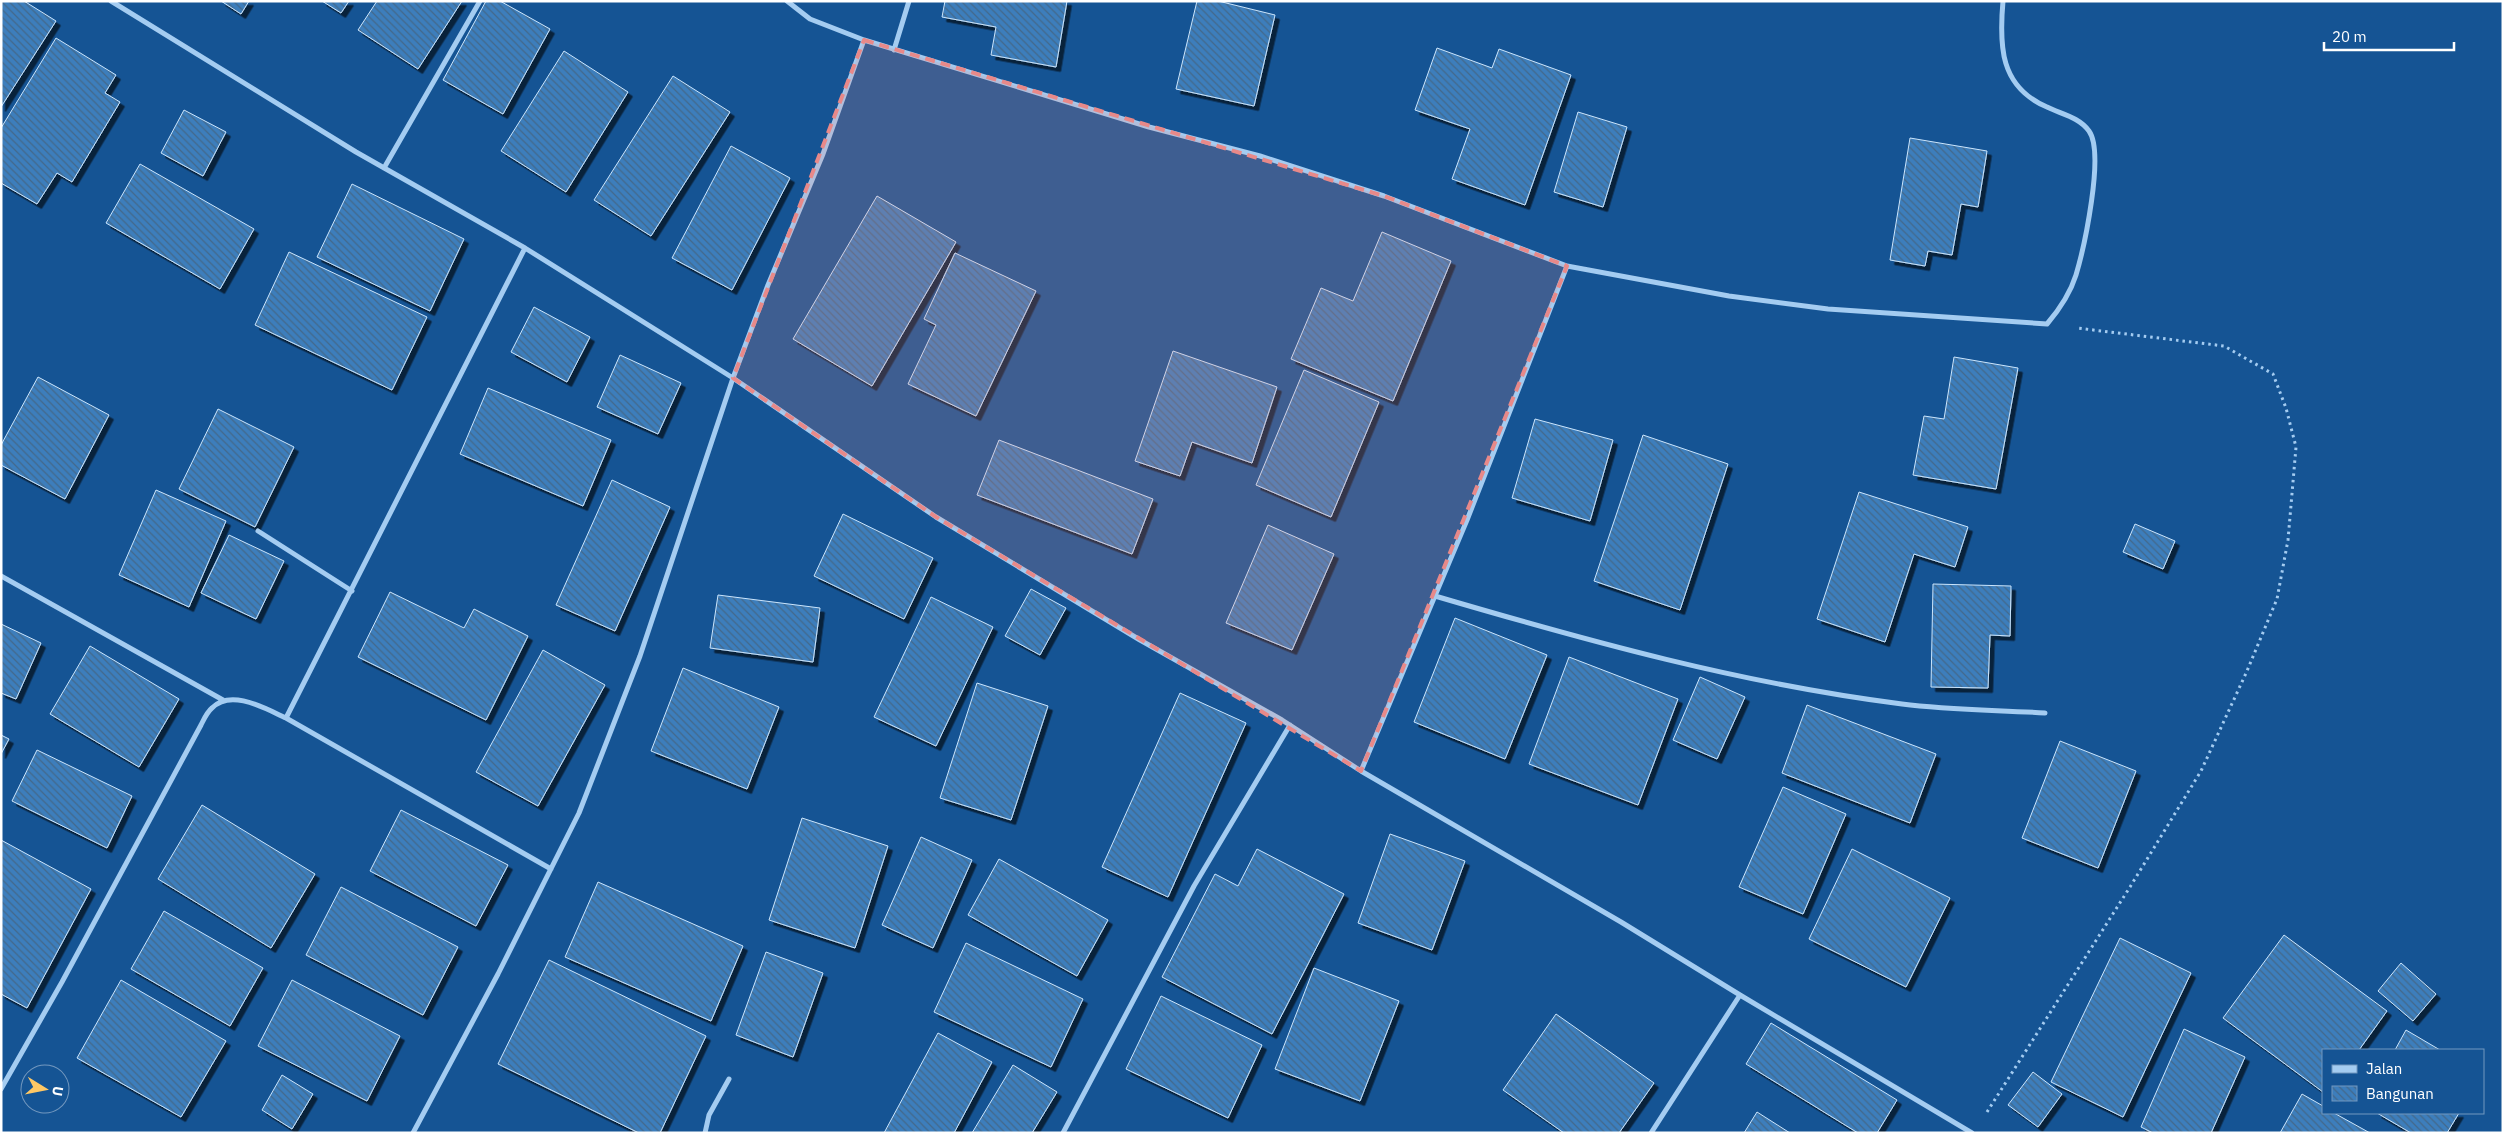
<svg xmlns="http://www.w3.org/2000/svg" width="2504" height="1134" viewBox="0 0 2504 1134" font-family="'IBM Plex Sans',sans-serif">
  <defs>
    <pattern id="building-back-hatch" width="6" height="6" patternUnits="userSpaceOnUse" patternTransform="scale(1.25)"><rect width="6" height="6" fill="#3d7ebc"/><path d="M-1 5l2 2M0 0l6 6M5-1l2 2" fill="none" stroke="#44688a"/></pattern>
    <filter id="shadow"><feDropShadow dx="4.5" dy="4.5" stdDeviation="0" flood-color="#0009"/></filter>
  </defs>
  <rect width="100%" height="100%" fill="#155494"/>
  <path fill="url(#building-back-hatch)" stroke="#cbe5fc" filter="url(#shadow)" d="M1,1H24L56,21L1,107Z
    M221,1H249L241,14Z
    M322,1H349L341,13Z
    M377,1H462L418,69L358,30Z
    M486,1H500L550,29L503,114L443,80Z
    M945,1H1067L1056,67L991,55L996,27L942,17Z
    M1197,1H1218L1275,15L1254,106L1176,89Z
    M56,38L116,75L105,93L120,102L72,182L57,173L37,204L1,183V128Z
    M1437,48L1492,68L1499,49L1571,75L1525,205L1452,179L1470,129L1415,110Z
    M564,51L628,92L566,192L501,151Z
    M673,76L730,112L651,236L594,200Z
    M184,110L226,132L203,176L161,153Z
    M1578,112L1627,127L1603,207L1554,192Z
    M1910,138L1987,151L1978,207L1961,204L1952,255L1928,251L1925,266L1890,260Z
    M731,146L790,178L732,290L672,258Z
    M140,164L254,229L220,289L106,223Z
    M352,184L464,239L430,311L317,257Z
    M877,196L956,242L872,386L793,339Z
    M1382,232L1451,261L1393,401L1291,359L1321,288L1353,301Z
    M289,252L427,317L392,390L255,325Z
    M955,253L1036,291L976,416L908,384L936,325L924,319Z
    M534,307L590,337L567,382L511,352Z
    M1173,351L1277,387L1252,463L1192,442L1180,476L1135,461Z
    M620,355L681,383L658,434L597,407Z
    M1954,357L2018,368L1996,489L1913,475L1924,416L1944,419Z
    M1304,370L1379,402L1331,517L1256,485Z
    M38,377L109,415L65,499L1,465V445Z
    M488,388L611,440L583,506L460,454Z
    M218,409L294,447L255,527L179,489Z
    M1535,419L1613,440L1590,521L1512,498Z
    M1643,435L1728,464L1680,610L1594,581Z
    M999,440L1153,499L1132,554L977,495Z
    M612,480L670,507L615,631L556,605Z
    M156,490L226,521L189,607L119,575Z
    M1859,492L1968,527L1955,567L1914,554L1885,642L1817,619Z
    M843,514L933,558L904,619L814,576Z
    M2135,524L2175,541L2163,569L2123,552Z
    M1268,525L1334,554L1292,650L1226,623Z
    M229,535L284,561L256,619L201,593Z
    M1933,584L2011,586L2010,636L1990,635L1988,688L1931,687Z
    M1031,589L1066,608L1040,655L1005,636Z
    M390,592L464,628L474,609L528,636L486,720L358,657Z
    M718,595L820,608L813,662L710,648Z
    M931,597L993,627L936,746L874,717Z
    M1455,618L1547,655L1505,759L1414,722Z
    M1,624L41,643L16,699L1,693Z
    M90,646L179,699L139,767L50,714Z
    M543,650L605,685L538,806L476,772Z
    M1569,657L1678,699L1638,805L1529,764Z
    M683,668L779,707L747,789L651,751Z
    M1700,677L1745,697L1717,759L1673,740Z
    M977,683L1048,706L1011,820L940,798Z
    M1180,693L1246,723L1168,897L1102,867Z
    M1807,705L1936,754L1910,823L1782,773Z
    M1,735L9,739L1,754Z
    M2060,741L2136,771L2098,868L2022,838Z
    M37,750L132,796L107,848L12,801Z
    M1783,787L1846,814L1803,914L1739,887Z
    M202,805L315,874L271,948L158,879Z
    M401,810L508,865L476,926L370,871Z
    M802,818L888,846L855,948L769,920Z
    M1390,834L1465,861L1432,950L1358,923Z
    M921,837L972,860L933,948L882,925Z
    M1,840L91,889L27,1008L1,994Z
    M1257,849L1344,894L1272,1034L1162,977L1215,874L1238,886Z
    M1852,849L1950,898L1906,987L1809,939Z
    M999,859L1108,920L1077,976L968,915Z
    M598,882L743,946L711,1021L565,957Z
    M341,887L458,947L423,1015L306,955Z
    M164,911L263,968L230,1026L131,969Z
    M2284,935L2387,1011L2359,1050H2323V1092L2223,1018Z
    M2120,938L2191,973L2123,1117L2051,1082Z
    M966,943L1083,999L1051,1067L934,1012Z
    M766,952L823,973L793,1057L736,1035Z
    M549,960L706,1036L660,1133H639L498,1064Z
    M2401,963L2436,994L2413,1021L2378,991Z
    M1314,968L1399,1001L1360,1101L1275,1069Z
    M121,980L226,1041L181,1117L77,1058Z
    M292,980L400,1036L367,1101L258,1046Z
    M1161,996L1262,1045L1228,1118L1126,1069Z
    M1556,1014L1654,1083L1619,1133H1564L1503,1090Z
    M1771,1023L1897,1100L1877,1133H1858L1746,1064Z
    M2184,1029L2245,1057L2211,1133H2153L2141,1127Z
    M2406,1030L2440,1050H2395Z
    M938,1033L992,1062L954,1133H884Z
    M1013,1065L1057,1092L1032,1133H972Z
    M2033,1072L2062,1094L2038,1127L2008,1105Z
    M282,1075L313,1094L292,1129L262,1110Z
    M2302,1094L2323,1106V1113H2334L2370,1133H2280Z
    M1757,1112L1790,1133H1744Z
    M2377,1113H2459L2447,1133H2411Z"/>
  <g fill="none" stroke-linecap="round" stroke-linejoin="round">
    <path stroke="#a4ccf1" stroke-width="3" stroke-dasharray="2.5 4" stroke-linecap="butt" d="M1987,1112L2130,887L2201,771L2247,671L2277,599L2288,540L2296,447L2286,408L2273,374L2224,346L2077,328"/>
    <path stroke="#a4ccf1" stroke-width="5" d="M111,1L356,152L525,248L733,378L936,517L1140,640L1282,720L1361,771L1621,922L1740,995L1651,1133
      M864,40L1149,127L1260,156L1384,196L1567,266L1467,520L1361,771
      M894,50L909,1
      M384,168L480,1
      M1567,266L1729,296L1828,309L2047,324C2059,310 2070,294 2076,275C2084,248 2105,153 2089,131C2079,117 2061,114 2047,107C2000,87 1999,46 2003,1
      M258,531L352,591
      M1,576L223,700
      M1435,596C1588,641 1743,684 1902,704C1949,710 1998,710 2045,713
      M286,718L525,248
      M1740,995L1972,1133
      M1,1089L62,982L201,725C204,719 207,712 212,708C231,688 266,709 286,718L551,869
      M413,1133L498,974L579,813L640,656L733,378L768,285L823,154L864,40L810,19L787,1
      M705,1133L709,1115L729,1079
      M1063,1133L1194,886L1290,725"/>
  </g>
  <path fill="#e88989" fill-opacity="0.2" stroke="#e88989" stroke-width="4" stroke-dasharray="10 6" stroke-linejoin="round" d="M864,40L1384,196L1567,266L1361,771L936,517L733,378Z"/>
  <rect width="2504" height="1134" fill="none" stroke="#ffffff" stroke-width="5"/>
  <rect x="2322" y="1049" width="162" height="65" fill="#155494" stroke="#7398bf"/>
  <rect x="2332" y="1065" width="25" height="8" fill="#a4ccf1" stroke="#7398bf"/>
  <text x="2366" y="1074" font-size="15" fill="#ffffff">Jalan</text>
  <rect x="2332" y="1086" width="25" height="15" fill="url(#building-back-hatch)" stroke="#7398bf"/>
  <text x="2366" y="1099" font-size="15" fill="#ffffff">Bangunan</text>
  <g transform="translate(45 1089) rotate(100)"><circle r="24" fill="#155494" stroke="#7398bf"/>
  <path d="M0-4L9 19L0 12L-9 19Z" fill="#ffc865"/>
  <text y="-8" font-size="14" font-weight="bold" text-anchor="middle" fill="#ffffff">U</text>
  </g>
  <path d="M2324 42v8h130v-8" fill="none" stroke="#ffffff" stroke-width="2.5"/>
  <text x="2332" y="42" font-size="15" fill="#ffffff" stroke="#155494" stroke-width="4" paint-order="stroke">20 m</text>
</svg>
